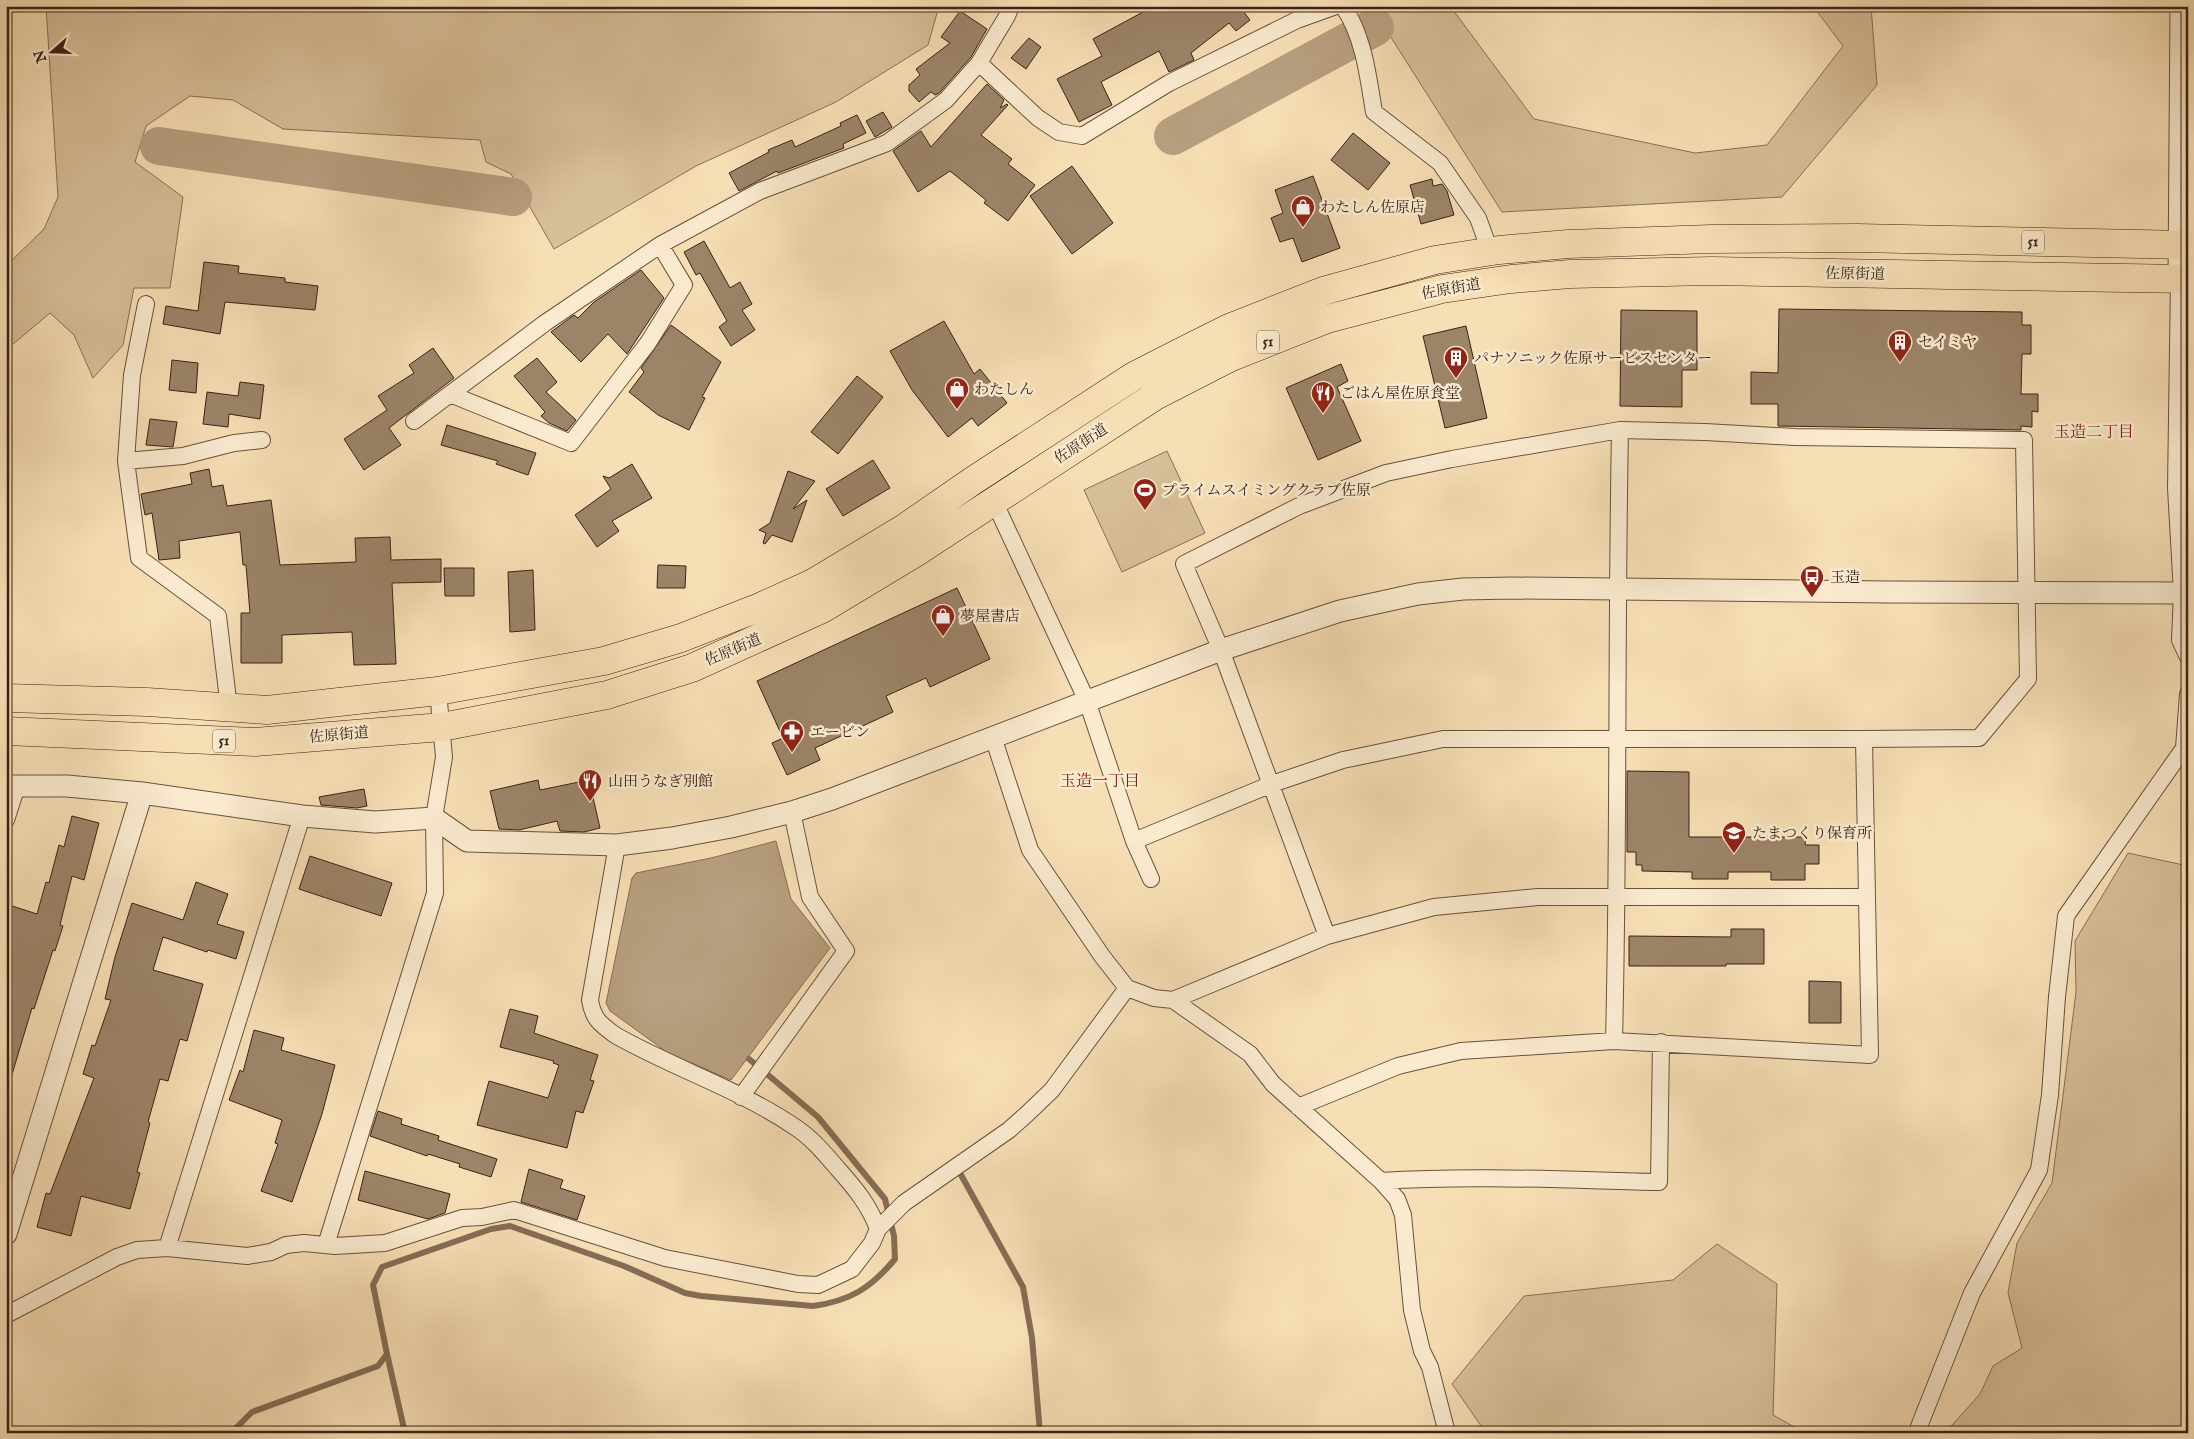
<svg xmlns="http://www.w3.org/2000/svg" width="2194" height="1439" viewBox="0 0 2194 1439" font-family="'IM FELL English','Noto Serif JP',serif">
  <rect width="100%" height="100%" fill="#f7dfb5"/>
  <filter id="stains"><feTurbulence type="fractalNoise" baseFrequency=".004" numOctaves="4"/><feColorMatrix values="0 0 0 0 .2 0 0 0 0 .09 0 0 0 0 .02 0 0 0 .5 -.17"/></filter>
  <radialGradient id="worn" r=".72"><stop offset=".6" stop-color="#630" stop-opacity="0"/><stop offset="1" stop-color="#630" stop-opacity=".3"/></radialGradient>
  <path fill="#d7bf9a" stroke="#887058" d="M46,6H939L928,45L836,102L696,166L554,249L511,174L486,162L480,140L283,129L233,100L190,96L146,126L135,162L183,197L170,288H134L123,345L93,378L74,335L50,313L6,350V266L44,229L58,197Z
    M1371,6H1450L1534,119L1695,153L1767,145L1843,46L1813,6H1871L1877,85L1782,197L1502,212Z
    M1167,451L1205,533L1122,572L1084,490Z
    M2128,853L2188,866V1433H1945L1980,1394L1993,1366L2022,1348L2008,1293L2017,1243L2052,1183L2076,992L2075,941Z
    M1717,1244L1777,1284L1773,1415L1805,1433H1486L1452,1384L1524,1296L1673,1280Z"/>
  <path fill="#b79f7f" stroke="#856d55" d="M776,841L791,899L830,948L731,1080L668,1053L610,1011L606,1003L632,878L636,873L711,858Z"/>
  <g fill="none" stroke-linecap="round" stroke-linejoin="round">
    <path stroke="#856d55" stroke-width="6" d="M960,1173L1023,1287L1032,1338L1040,1433
      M387,1354L405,1433
      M231,1433L252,1412L378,1366L387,1354L373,1285L382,1267L491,1229L510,1226L624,1266L685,1293L701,1296L813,1306C850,1301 871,1288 895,1259L894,1236L885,1199L818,1117L749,1059
      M485,1433H488"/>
    <path stroke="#b79f7f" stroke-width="38" d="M1173,136L1375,27
      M159,146L513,197"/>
  </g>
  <path fill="#9c8469" stroke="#3a2217" d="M1139,6H1250L1243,11L1250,20L1236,31L1229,23L1191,53L1194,60L1169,72L1159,51L1101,82L1112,105L1079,122L1057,79L1102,56L1093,39L1143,12Z
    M960,11L987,29L971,57L939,93L935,95L931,92L919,102L909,91V85L920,75L916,69L950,43L941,37Z
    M1029,38L1041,47L1026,69L1011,58Z
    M987,84L1004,100L1000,108L1007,104L1008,105L981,135L1012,159L1008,164L1035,185L1008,221L984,203L986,200L950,171L918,192L893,151L921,131L931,147Z
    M883,112L892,127L875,137L866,121Z
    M857,115L866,133L843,144L844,148L778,173L777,171L739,191L729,173L769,152L768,150L792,140L795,147L841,126L840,123Z
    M1353,133L1390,163L1368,190L1331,160Z
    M1072,166L1113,223L1072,254L1030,196Z
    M1313,176L1340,248L1302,262L1293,238L1280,242L1271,218L1283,213L1275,190Z
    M1432,179L1433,186L1442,184L1447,191L1454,215L1421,224L1410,185Z
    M704,241L730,288L740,282L752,304L742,310L755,330L731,346L719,327L727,321L700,273L696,275L684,252Z
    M204,262L239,266L238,273L285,278V282L318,286L315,310L225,302L220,334L163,324L166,306L198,311Z
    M641,270L664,298L627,354L608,334L581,362L551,332L574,315L578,318L594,302Z
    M1779,309L2022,312V325H2031V354H2022L2021,394H2038V412L2032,411V427L2021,426V430L1778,426V404H1751V372L1778,373Z
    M1621,310L1697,311V370H1682V407L1620,406Z
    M944,321L974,374L980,369L1007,403L978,426L972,418L948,437L912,390L890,351Z
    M671,325L721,362L702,397L705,398L689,430L658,415L629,392L644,372L641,368Z
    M1466,326L1487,418L1445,428L1423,336Z
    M433,348L454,378L389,428L401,445L364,470L344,439L387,410L378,396L414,373L409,365Z
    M537,358L557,382L546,392L576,420L567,431L549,423L541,416L545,412L514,376Z
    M172,360L198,363L196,393L169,390Z
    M1341,364L1348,381L1337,387L1361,441L1318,460L1286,388Z
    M857,376L883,397L838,454L811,432Z
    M240,382L264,385L260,419L229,414L228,427L203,424L207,392L238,396Z
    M150,419L177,422L173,447L146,445Z
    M447,425L536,453L528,475L496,464L498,461L441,445Z
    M873,460L890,488L843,516L826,489Z
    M632,464L652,498L612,521L619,531L597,547L575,515L611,489L603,476L609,478Z
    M209,469L212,487L223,485L227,506L271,500L280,565L356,562L355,538L390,537L391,560L441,559V582L392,583L396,664L354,665L352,632L282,635V663H241V613H250L246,565H243L240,532L179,541L180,558L159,560L152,513L145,515L141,494L192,484L190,473Z
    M788,471L815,481L793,509L807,500L792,542L772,535L765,544L763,543L766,533L759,530L770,523Z
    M658,565L686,566L685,588H657Z
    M444,568H474V596H445Z
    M533,570L535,630L510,632L508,572Z
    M957,588L990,659L930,687L926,678L886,696L893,712L815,748L820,760L787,775L772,743L783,738L757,681Z
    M1627,771L1689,772V837H1806L1805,845H1819V864H1805V880H1771V872H1728V879H1692V872L1642,871V865H1636V852H1627Z
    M538,780L540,790L589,780L600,828L584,832L560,831L557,821L519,830L499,829L490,791Z
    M364,789L367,806L357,808L321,805L319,797Z
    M72,816L99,823L84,880L72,876L60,925L63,926L55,951L53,950L34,1009L32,1008L10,1081H6V904L37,914L46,882L49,883L59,845L64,847Z
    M310,856L392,883L381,916L299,889Z
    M196,882L228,894L217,924L244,932L236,959L208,950L207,952L163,937L153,970L203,984L187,1041L180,1039L168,1081L160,1079L148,1122L150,1123L137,1172L140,1173L130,1209L81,1196L71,1236L37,1227L46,1193L50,1194L94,1078L83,1074L92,1045L95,1046L111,1000L105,999L115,957L132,903L183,920Z
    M1731,929H1764V964H1726V966H1629V936L1731,937Z
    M1809,981L1841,982V1023H1809Z
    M510,1009L538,1016L534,1033L598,1055L590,1080L594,1081L583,1113L576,1111L567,1148L477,1125L489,1081L548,1098L559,1065L553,1063L554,1061L500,1047Z
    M254,1030L284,1038L281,1050L335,1065L322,1114L292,1202L261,1191L278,1144L275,1143L282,1120L229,1100L240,1070L243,1072Z
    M378,1111L402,1119L401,1124L439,1136L438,1140L497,1159L491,1177L459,1167L460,1164L428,1154L427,1156L370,1136Z
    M529,1169L563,1180L560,1188L585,1196L577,1220L521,1202Z
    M365,1171L450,1194L445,1213L428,1219L358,1200Z"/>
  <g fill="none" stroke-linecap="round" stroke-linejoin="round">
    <g stroke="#69513e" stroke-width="18">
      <path id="minor" d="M1343,6C1364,37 1368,76 1374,112L1440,163L1478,218L1490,251
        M979,63L1038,118L1059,132L1082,136L1169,83L1297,20L1336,6
        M2179,279L2176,488L2182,593L2180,640L2188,657
        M146,304L132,375L126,461L139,558L218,616L229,708
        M450,394L571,443L648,343L684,285L660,245
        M414,421L545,323L660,245L760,191L887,143L946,100L979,63L1007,16L1011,6
        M126,461L183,456L234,443L262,440
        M994,501L1087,701L1134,841L1151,879
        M993,737L1030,850L1102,956L1127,988L1154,998L1173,1000L1250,1054L1273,1084L1381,1181L1397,1199L1403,1215L1412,1310L1422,1351L1430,1367L1447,1433
        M6,820L17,786
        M1134,841L1272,784L1343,760L1443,739H1864
        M1327,936L1221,650L1184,564L1299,506L1386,473L1452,459L1620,430L1705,432L1795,437L2024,440L2028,679L1979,738L1864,739L1870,1055L1614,1041
        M1173,1000L1327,936L1434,907L1538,897H1867
        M741,1097L846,951L810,897L792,812
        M1298,1107L1398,1066L1461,1051L1614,1041C1619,837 1616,634 1620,430
        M1381,1181C1473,1175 1567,1180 1659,1182L1661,1042
        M878,1229L904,1203L1009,1130L1028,1113L1052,1090L1127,988
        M326,1245L435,893L434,818L444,757L438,691
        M167,1248L302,816
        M6,1315L117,1257L137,1250L167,1248L247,1256L271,1252L286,1245L304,1243L335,1246L385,1243L462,1218L482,1217L514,1210L665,1258L798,1284L818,1285L852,1269L872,1243L878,1229C869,1205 855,1188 838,1169C825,1154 812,1138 795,1127C739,1089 673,1068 615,1035C600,1024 593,1019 590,1000L617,845
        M1918,1429L1972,1293L2039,1170L2050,1095L2057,997L2066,916L2184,748L2188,694"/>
    </g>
    <g stroke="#69513e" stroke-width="23">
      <path id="tertiary" d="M2179,279L2181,6
        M6,786H67L142,793L302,816L375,822L434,818L467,841L617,845L672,838L731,827L792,812L832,799L1221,650L1340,611L1418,594L1463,589L1513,588L1888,592L2188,593
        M6,1234L142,793"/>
    </g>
    <g stroke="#3a2217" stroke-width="29">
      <path id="trunk" d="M6,698L147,702L267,710L438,691L604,661L681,638L760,607L813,583L903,529L974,480L1134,376L1187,349L1229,328L1323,291L1435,260L1499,250L1568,244L1711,239L1857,238L2188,245
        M6,731L255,742L442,727L607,695L692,668L822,609L915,553L1155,396L1229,358L1327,319L1442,289L1511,279L1570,274L1712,271L2188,279"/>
    </g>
    <use href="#minor" stroke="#faeacf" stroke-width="16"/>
    <use href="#tertiary" stroke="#faeacf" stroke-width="21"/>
    <use href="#trunk" stroke="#f7dfb5" stroke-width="28"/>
  </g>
  <defs>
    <g id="shop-pin" transform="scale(1.25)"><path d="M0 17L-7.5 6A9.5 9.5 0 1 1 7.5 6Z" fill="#8f2418" stroke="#faeacf"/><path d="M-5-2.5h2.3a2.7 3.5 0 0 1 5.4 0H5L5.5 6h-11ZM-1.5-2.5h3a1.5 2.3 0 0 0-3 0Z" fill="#fff"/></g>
    <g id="building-pin" transform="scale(1.25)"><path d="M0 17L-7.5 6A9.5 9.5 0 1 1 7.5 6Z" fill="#8f2418" stroke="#faeacf"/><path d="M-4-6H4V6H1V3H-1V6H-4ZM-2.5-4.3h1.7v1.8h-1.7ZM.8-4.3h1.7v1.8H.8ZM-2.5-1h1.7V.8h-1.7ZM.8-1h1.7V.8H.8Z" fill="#fff"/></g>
    <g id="restaurant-pin" transform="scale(1.25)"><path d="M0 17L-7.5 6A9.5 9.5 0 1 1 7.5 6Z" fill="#8f2418" stroke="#faeacf"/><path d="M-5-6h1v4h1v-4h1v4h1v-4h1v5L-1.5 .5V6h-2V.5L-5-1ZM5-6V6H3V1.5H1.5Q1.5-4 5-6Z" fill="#fff"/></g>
    <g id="stadium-pin" transform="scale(1.25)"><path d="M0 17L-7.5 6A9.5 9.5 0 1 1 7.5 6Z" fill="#8f2418" stroke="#faeacf"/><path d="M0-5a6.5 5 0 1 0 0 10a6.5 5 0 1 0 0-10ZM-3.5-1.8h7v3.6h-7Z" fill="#fff"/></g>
    <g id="bus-pin" transform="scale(1.25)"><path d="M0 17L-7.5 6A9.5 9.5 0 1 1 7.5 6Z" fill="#8f2418" stroke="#faeacf"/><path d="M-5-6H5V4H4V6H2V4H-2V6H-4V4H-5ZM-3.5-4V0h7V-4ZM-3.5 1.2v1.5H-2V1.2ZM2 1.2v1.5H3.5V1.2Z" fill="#fff"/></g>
    <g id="pharmacy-pin" transform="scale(1.25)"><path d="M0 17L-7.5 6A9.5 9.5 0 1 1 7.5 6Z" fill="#8f2418" stroke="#faeacf"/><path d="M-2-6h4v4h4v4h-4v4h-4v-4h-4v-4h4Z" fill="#fff"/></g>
    <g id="school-pin" transform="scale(1.25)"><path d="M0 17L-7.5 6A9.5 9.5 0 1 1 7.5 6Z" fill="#8f2418" stroke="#faeacf"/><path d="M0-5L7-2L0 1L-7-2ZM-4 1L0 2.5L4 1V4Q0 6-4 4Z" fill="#fff"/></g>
  </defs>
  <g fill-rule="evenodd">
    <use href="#shop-pin" x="1303" y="207"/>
    <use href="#building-pin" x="1900" y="342"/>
    <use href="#building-pin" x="1456" y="358"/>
    <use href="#shop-pin" x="957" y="389"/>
    <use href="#restaurant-pin" x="1323" y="393"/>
    <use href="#stadium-pin" x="1145" y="490"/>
    <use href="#bus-pin" x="1812" y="577"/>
    <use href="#shop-pin" x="943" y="616"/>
    <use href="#pharmacy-pin" x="792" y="732"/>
    <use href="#restaurant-pin" x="590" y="781"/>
    <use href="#school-pin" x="1734" y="833"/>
  </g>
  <g text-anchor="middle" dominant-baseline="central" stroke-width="5" stroke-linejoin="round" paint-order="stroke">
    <g fill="#faeacf" stroke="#745e4e" stroke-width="1">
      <rect x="2022" y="230.5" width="22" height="23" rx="4"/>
      <rect x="1257" y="330.5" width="22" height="23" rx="4"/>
      <rect x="213" y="729.5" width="22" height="23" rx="4"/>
    </g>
    <g font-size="14" font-weight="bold" fill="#3a2217">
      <text x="2033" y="242">51</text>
      <text x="1268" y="342">51</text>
      <text x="224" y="741">51</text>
    </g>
    <g font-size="15" fill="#3a2217" stroke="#faeacf" text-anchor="start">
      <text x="1320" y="207">わたしん佐原店</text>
      <text x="1918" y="342">セイミヤ</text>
      <text x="1474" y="358">パナソニック佐原サービスセンター</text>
      <text x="974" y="389">わたしん</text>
      <text x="1340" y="393">ごはん屋佐原食堂</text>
      <text x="1162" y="490">プライムスイミングクラブ佐原</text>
      <text x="1830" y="577">玉造</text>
      <text x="960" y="616">夢屋書店</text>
      <text x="810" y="732">エービン</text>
      <text x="608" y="781">山田うなぎ別館</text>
      <text x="1752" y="833">たまつくり保育所</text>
    </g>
    <g font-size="15" fill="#3a2217" stroke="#faeacf">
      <text transform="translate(1855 274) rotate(1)">佐原街道</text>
      <text transform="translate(1451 289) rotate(-10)">佐原街道</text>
      <text transform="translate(1081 444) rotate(-33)">佐原街道</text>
      <text transform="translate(733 650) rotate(-23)">佐原街道</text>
      <text transform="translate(339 735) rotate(-5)">佐原街道</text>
    </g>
    <g font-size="16" fill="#7a1f14" stroke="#faeacf">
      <text x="2094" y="433">玉造二丁目</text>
      <text x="1100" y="782">玉造一丁目</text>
    </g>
  </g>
  <rect width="2194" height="1439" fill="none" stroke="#f7dfb5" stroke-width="25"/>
  <rect x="8" y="8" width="2179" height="1424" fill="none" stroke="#3a2217" stroke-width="2.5"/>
  <rect x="12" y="12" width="2169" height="1414" fill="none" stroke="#3a2217"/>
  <g transform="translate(52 52) rotate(250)" stroke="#faeacf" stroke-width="4" paint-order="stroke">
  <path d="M0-4L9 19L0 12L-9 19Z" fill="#3a2217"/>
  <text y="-8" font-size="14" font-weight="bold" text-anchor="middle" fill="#3a2217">N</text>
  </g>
  <rect width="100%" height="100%" filter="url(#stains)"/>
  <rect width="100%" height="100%" fill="url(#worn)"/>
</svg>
